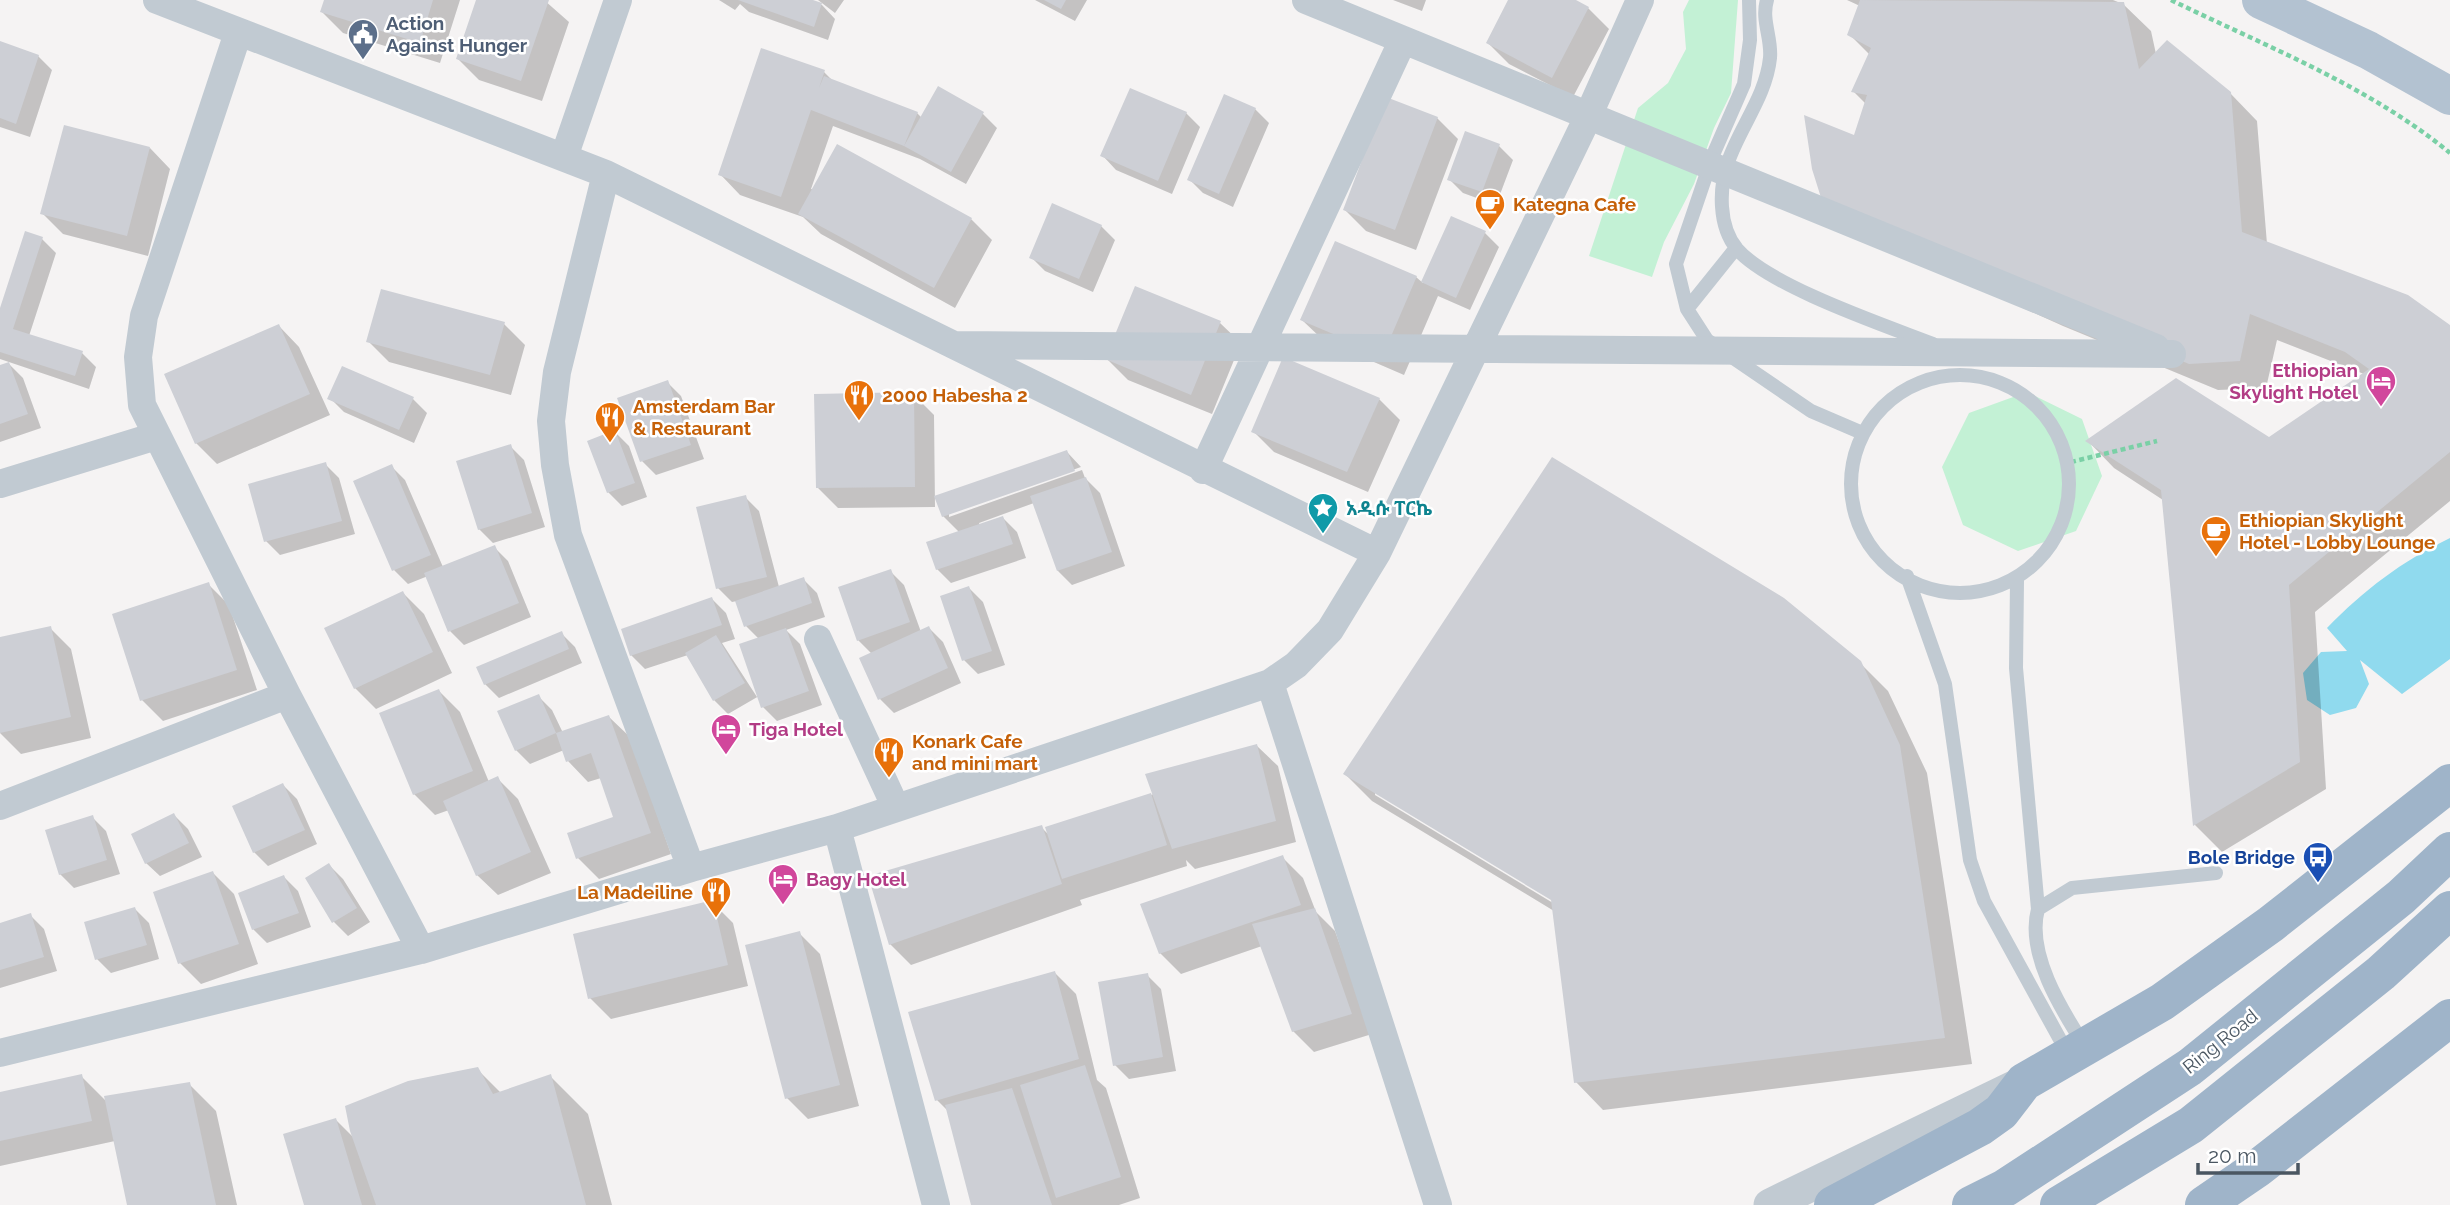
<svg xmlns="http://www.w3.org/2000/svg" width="2450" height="1205" viewBox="0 0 2450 1205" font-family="Raleway,'Noto Sans Ethiopic',sans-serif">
  <rect width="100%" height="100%" fill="#f5f3f3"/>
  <path fill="#c3f1d5" d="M1689,0H1738L1731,93L1714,128L1694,184L1664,242L1652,277L1589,256L1638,108L1668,83L1686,49L1683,12Z
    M2027,392L2082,419L2102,476L2076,531L2018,551L1963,525L1942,467L1969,413Z"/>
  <path fill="#90daee" d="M2450,538V659L2402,694L2360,660L2369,684L2356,708L2330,715L2307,700L2303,673L2321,652L2347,651L2327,628C2364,590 2402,561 2450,538Z"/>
  <path fill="#0003" fill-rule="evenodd" d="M325,0H460L440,63L343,33L322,12Z
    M478,0H544L569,22L542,101L479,80L458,59Z
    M719,0H807L822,5L835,19L828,40L749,12L740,4L735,10Z
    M818,0H844L835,13Z
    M1035,0H1087L1075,21Z
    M1393,0H1426L1422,11Z
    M1510,0H1573L1588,8L1609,29L1573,97L1509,64L1488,43Z
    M1847,0H2113L2123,4L2151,31L2156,54L2230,93L2257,121L2267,244L2450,328V501L2315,612L2326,789L2222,852L2195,825L2163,500L2114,468L2088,441L2270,439L2364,374L2277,340L2266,388L2218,390L2063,326L1853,231L1855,137L1866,104L1853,91L1870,55L1849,34L1860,6Z
    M0,43L38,56L52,70L30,137L0,127Z
    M824,72L833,81L917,113L922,118L939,88L983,114L997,128L966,184L920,159L833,126L811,189L971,219L992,240L955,308L821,234L803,217L740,195L720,174Z
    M1255,109L1269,123L1233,207L1203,193L1189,179Z
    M1186,113L1200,127L1172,194L1116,170L1103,156Z
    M1437,118L1458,139L1416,250L1366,231L1345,210Z
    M1499,146L1513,160L1496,205L1463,193L1449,179Z
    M150,148L170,169L148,256L63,234L42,213Z
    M1452,218L1485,233L1499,247L1470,310L1438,296L1404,375L1323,340L1302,320L1416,277L1423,283Z
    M1101,226L1115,240L1093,292L1045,271L1031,257Z
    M42,239L56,253L29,336L82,353L96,367L89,389L0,359V314Z
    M1136,288L1220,323L1241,343L1212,414L1128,380L1107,359Z
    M504,324L525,345L511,395L389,362L368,341Z
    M279,326L299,347L330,415L217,464L196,443Z
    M9,364L23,378L41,428L0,442V367Z
    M667,382L681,396L704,459L656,475L642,461Z
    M913,394L934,415L935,507L838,508L817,487Z
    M330,398L413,399L427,413L414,443L344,412Z
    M1379,399L1400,420L1368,492L1274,452L1253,431Z
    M615,432L629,446L647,497L622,506L608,492Z
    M510,446L524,460L545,527L493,543L479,529Z
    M1067,452L1081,467L949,513V517L1082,470L1085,478L1100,493L1125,566L1072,585L1058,571L1034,503L979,523L980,526L1003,518L1017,532L1026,558L951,583L937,569L928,544L960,533L943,516L937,497Z
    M325,464L339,478L355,534L280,555L266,541Z
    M391,466L405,480L443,567L494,547L508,561L531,617L464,645L450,631L428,576L408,584L394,570L355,482Z
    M745,497L759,511L779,587L803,579L817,593L825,617L786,630L800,644L822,705L777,721L763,707L759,696L728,714L714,700L688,655L645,669L631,655L712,599L726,613L735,639L722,643L757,697L759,639L746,626L737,601L732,602L718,588Z
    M890,571L904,585L921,632L929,628L943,642L961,683L894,713L880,699L872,654L858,640Z
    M208,584L229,605L257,690L163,721L142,700Z
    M969,588L983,602L1005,665L978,674L964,660Z
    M403,593L424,614L452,673L376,709L355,688Z
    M50,628L71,649L91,738L21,754L0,733V639Z
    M561,633L575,647L582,663L499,698L485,684Z
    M1860,663L1888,691L1927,773L1972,1064L1603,1110L1576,1082L1554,911L1372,801L1345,774ZM1375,791L1559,903L1558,906L1375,795Z
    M439,691L460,712L489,782L498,779L518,799L551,873L498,895L477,875L449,810L435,815L414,794Z
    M538,696L552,710L563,733L609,717L630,737L671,854L599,879L578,858L615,818L601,778L588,782L568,761L564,750L530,764L516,750Z
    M1257,746L1278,766L1296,842L1195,869L1186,860L1187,866L1080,900L1082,905L911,965L890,944L1041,827L1050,836L1047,828L1154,794Z
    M283,785L297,799L317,844L268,866L254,852Z
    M174,815L188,829L202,857L160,876L146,863Z
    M92,817L106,831L120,874L74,888L60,874Z
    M1282,857L1303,878L1316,912L1335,931L1372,1034L1314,1052L1293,1031L1262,946L1181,974L1160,953Z
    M329,865L343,879L370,922L348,936L334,922L307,878Z
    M213,873L234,894L258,964L201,984L180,963Z
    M284,877L298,891L311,927L267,943L253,929Z
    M712,902L733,923L748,986L611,1019L590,998Z
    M135,909L149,923L159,959L111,973L97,959Z
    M30,915L44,929L57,971L0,988V925Z
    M799,933L820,954L859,1106L808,1119L787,1098Z
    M1055,973L1076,994L1097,1080L1106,1088L1140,1198L1119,1205H972L948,1111L937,1100Z
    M1147,975L1161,989L1176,1071L1129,1079L1115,1065Z
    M477,1069L501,1093L550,1076L588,1114L612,1205H306L336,1120L354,1138Z
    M81,1076L107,1102L189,1084L216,1111L237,1205H129L115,1141L0,1166V1094Z"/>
  <path fill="#cdcfd5" d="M324,0H433L420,43L320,12Z
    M476,0H549L521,81L456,59Z
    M738,0H813L822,3L814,27Z
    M1044,0H1066L1061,9Z
    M1508,0H1576L1589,7L1552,78L1486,43Z
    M1860,0L2124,2L2139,69L2167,40L2231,92L2242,232L2408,295L2450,325V452L2289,585L2300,762L2193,826L2161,490L2085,441L2176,378L2269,437L2369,369L2345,352L2250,314L2240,361L2189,364L2034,299L1823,204L1812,169L1804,115L1854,135L1867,95L1851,92L1871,48L1847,35Z
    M0,41L39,55L16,124L0,118Z
    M761,48L825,70L819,88L824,76L918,112L904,146L938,86L984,112L951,172L904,146L811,110L781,197L718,175Z
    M1130,88L1187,112L1158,181L1100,156Z
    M1224,94L1256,108L1219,194L1187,180Z
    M1386,97L1438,117L1395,230L1343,210Z
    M64,125L150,147L127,236L40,214Z
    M1465,131L1500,144L1482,192L1447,180Z
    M837,144L972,218L934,288L798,214Z
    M1052,203L1102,225L1079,279L1029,258Z
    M1451,216L1486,231L1456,298L1421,282Z
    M25,231L43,237L13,329L83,351L75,376L0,352V308Z
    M1335,241L1417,276L1383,355L1300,320Z
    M1135,286L1221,321L1191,395L1105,359Z
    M381,289L505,322L490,375L366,342Z
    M279,324L310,394L195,444L164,374Z
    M1283,357L1380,398L1347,472L1251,432Z
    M9,362L28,414L0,424V365Z
    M342,366L414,397L399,430L327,399Z
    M668,380L691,445L640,462L617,398Z
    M914,392L915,487L816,488L814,394Z
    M615,430L635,483L607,493L587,441Z
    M511,444L532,513L478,530L456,461Z
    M1067,450L1075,471L942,517L934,496Z
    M1552,457L1784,598L1861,661L1900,745L1945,1038L1574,1083L1551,900L1343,774Z
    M326,462L342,521L264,542L248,484Z
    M392,464L431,555L392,571L353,481Z
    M1086,477L1112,552L1057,571L1030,496Z
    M746,495L767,577L716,589L696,507Z
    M1003,516L1013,544L936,570L926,542Z
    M495,545L519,603L448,632L424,573Z
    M891,569L910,622L857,641L838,587Z
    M804,577L812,603L744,627L735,601Z
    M209,582L237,670L140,701L112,614Z
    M969,586L992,651L962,661L940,596Z
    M403,591L433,652L354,689L324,628Z
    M712,597L722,625L630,656L621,629Z
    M51,626L71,717L0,733V637Z
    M929,626L948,668L878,700L859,658Z
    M786,628L809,691L761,708L739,644Z
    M562,631L569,649L484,685L476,667Z
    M716,635L745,683L713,701L685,653Z
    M439,689L473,771L413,795L379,713Z
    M539,694L556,733L515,751L497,711Z
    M609,715L651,833L576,859L567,833L613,817L591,753L566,762L556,733Z
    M1257,744L1276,821L1172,849L1145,774Z
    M498,776L531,852L476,876L443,801Z
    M283,783L305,830L253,853L232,806Z
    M1151,793L1167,845L1062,879L1045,827Z
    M174,813L189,843L145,864L131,834Z
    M93,815L107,860L59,875L45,830Z
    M1042,825L1062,884L889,945L868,876Z
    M1283,855L1301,905L1159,954L1140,904Z
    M329,863L357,908L332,923L305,878Z
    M213,871L239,944L178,964L153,892Z
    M284,875L299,913L252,930L238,893Z
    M713,900L728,965L588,999L573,934Z
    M135,907L147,945L95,960L84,922Z
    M1315,908L1352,1014L1292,1032L1252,924Z
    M31,913L44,957L0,970V923Z
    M800,931L840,1085L785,1099L745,945Z
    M1055,971L1079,1059L935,1101L908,1012Z
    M1148,973L1163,1057L1113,1066L1098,982Z
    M1085,1065L1121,1177L1056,1198L1020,1085Z
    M478,1067L493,1094L551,1074L586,1205H376L350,1131L345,1106L408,1081Z
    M82,1074L92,1121L0,1141V1092Z
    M190,1082L216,1205H127L104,1096Z
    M1012,1088L1052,1205H971L945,1105Z
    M336,1118L362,1205H304L283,1134Z"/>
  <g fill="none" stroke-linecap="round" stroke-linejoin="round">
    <path stroke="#7ad0a6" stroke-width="4.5" stroke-dasharray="5 3.5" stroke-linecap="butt" d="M2171,0C2265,46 2369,86 2450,153
      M2071,462L2157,441"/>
    <path stroke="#c1cad2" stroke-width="14" d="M1749,0L1750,40L1744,84L1713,155L1676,264L1687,309L1707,340L1811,411L1860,432
      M1767,0C1761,20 1772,38 1770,58C1766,96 1740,127 1728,162C1719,188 1718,226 1737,249C1769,286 1884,325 1933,344
      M1687,309L1736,248
      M1851 484a109 109 0 1 1 218 0a109 109 0 1 1-218 0Z
      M1907,576L1945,684L1970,860L1984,901L2068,1054
      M2017,581L2016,668L2038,909C2026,953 2061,1009 2084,1045
      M2038,909L2072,888L2216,873"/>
    <path stroke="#c1cad2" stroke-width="28" d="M157,0L606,174L1377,553
      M1306,0L2156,348
      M238,33L144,316L138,357L142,405L287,695L421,950
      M564,157L618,0
      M606,174L557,372L551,421L555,465L568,535L691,868
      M956,345L2172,354
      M1203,470L1401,44
      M0,484L156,436
      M818,639L896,808
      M1270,683L1438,1205
      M0,806L287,695
      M837,828L936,1205
      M0,1053L421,950L691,868L837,828L1270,683L1296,665L1330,630L1377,553L1585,123L1640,0"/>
    <path stroke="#c1cad2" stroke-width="33" d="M1770,1205L2022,1083"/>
    <path stroke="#b3c2d1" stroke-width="38" d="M2261,0L2368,50L2450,96"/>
    <path stroke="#9fb4c9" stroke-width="38" d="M1833,1205L1980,1127L2001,1112L2024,1082L2162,1002L2271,924L2450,783
      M1971,1205L2005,1188L2190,1067L2401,897L2450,851
      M2059,1205L2191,1125L2381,973L2450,910
      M2204,1205L2258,1168L2450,1018"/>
  </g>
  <defs>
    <g id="civic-pin" transform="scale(1.575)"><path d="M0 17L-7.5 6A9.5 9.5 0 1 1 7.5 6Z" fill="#5c6f8a" stroke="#fff"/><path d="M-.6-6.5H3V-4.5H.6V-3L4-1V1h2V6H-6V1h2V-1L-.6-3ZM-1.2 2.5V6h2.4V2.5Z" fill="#fff"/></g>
    <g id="cafe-pin" transform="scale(1.575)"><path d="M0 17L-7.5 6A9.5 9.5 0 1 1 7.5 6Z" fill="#e8710a" stroke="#fff"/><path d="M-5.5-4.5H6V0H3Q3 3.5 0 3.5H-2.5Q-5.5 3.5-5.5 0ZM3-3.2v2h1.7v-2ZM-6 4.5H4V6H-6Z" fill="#fff"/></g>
    <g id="hotel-pin" transform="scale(1.575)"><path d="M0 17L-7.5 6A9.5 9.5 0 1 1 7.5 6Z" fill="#d1479c" stroke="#fff"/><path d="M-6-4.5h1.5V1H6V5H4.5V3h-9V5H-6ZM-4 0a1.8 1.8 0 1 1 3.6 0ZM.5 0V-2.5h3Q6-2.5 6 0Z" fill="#fff"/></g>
    <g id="restaurant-pin" transform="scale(1.575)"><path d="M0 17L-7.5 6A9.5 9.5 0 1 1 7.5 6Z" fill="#e8710a" stroke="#fff"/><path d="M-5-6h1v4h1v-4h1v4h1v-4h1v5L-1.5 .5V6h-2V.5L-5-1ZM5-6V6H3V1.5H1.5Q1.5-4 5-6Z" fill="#fff"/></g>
    <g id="sight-pin" transform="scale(1.575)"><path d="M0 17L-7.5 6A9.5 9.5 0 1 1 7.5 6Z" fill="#0f9aa8" stroke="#fff"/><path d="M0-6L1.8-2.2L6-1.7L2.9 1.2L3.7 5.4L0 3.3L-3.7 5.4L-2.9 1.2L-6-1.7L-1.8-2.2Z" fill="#fff"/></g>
    <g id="bus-pin" transform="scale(1.575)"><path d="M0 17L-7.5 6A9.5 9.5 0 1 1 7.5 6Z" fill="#1a4fb4" stroke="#fff"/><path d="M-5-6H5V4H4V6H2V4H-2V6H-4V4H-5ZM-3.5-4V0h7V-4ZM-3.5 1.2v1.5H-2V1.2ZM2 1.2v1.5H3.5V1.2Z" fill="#fff"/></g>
  </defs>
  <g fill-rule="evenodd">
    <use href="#civic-pin" x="363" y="34"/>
    <use href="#cafe-pin" x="1490" y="204"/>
    <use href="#hotel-pin" x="2381" y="381"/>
    <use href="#restaurant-pin" x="859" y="395"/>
    <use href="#restaurant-pin" x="610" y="417"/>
    <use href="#sight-pin" x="1323" y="508"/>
    <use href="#cafe-pin" x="2216" y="531"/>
    <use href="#hotel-pin" x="726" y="729"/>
    <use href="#restaurant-pin" x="889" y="752"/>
    <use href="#bus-pin" x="2318" y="857"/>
    <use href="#hotel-pin" x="783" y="879"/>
    <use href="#restaurant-pin" x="716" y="892"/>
  </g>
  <g text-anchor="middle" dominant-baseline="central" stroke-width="5" stroke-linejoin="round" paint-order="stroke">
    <g font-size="19" font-weight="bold" fill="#4e5e75" stroke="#fff" text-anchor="start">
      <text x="386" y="23">Action<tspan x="386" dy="22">Against Hunger</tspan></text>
    </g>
    <g font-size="19" font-weight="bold" fill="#c56008" stroke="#fff" text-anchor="start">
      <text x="1513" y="204">Kategna Cafe</text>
      <text x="882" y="395">2000 Habesha 2</text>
      <text x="633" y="406">Amsterdam Bar<tspan x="633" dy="22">&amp; Restaurant</tspan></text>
      <text x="2239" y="520">Ethiopian Skylight<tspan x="2239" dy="22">Hotel - Lobby Lounge</tspan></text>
      <text x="912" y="741">Konark Cafe<tspan x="912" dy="22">and mini mart</tspan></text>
      <text x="693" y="892" text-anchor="end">La Madeiline</text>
    </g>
    <g font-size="19" font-weight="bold" fill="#b23c85" stroke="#fff" text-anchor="start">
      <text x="2358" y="370" text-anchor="end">Ethiopian<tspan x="2358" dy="22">Skylight Hotel</tspan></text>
      <text x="749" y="729">Tiga Hotel</text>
      <text x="806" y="879">Bagy Hotel</text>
    </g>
    <g font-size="19" font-weight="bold" fill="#0d838f" stroke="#fff" text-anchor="start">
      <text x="1346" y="508">አዲሱ ፐርኬ</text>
    </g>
    <g font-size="19" font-weight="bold" fill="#164399" stroke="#fff" text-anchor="end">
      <text x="2295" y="857">Bole Bridge</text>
    </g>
    <g font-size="19" fill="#4a5661" stroke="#fff">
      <text transform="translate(2220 1041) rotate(-39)">Ring Road</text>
    </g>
  </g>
  <path d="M2198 1163v10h100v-10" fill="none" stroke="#4a5661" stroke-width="3.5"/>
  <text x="2208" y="1163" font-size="21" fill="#4a5661" stroke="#ffffff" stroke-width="5" paint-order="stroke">20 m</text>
</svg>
